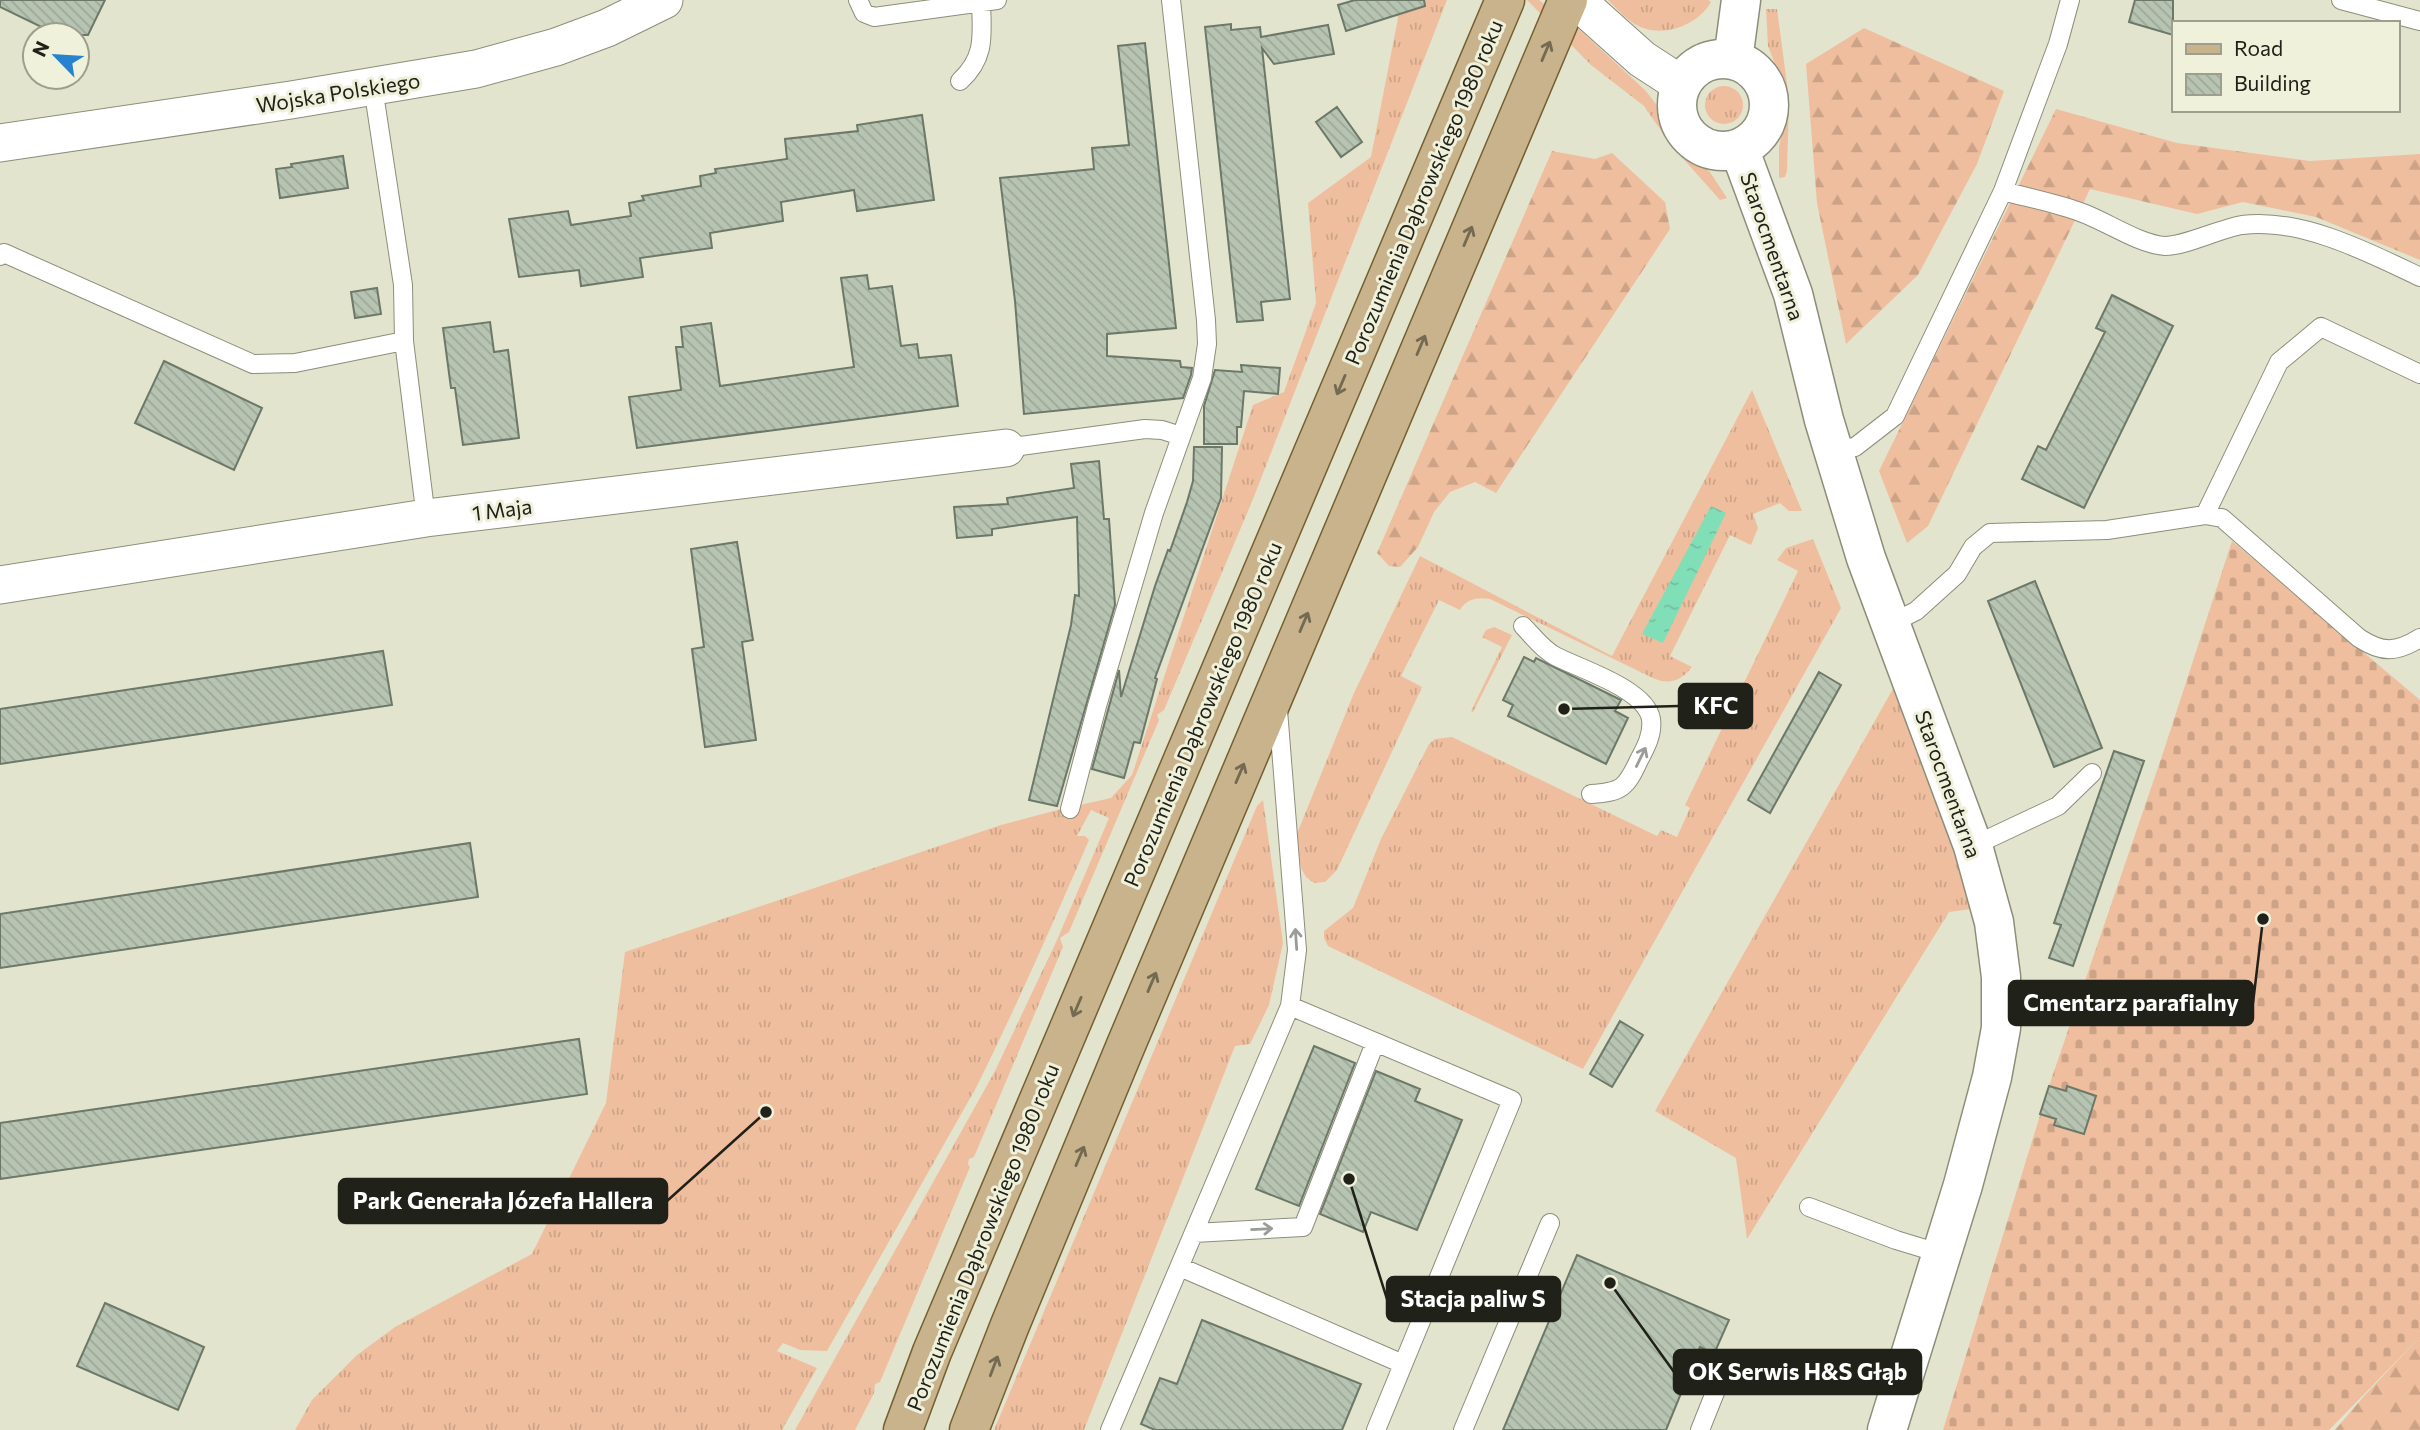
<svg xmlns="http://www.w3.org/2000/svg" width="2420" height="1430" viewBox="0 0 2420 1430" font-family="Commissioner,sans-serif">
  <defs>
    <pattern id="grass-tufts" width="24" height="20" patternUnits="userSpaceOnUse" patternTransform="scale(1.75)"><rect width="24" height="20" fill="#efbe9e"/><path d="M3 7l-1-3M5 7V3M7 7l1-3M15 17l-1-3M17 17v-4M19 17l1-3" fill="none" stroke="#cda388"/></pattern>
    <pattern id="forest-firs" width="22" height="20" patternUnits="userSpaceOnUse" patternTransform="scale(1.75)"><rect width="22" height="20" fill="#efbe9e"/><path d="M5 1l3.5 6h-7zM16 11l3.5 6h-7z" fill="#cda388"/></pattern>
    <pattern id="cemetery-stones" width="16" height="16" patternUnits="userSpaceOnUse" patternTransform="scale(1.75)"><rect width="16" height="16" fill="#efbe9e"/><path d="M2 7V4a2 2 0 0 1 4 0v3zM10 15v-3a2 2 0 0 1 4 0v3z" fill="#cda388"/></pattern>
    <pattern id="water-ripples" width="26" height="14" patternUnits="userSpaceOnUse" patternTransform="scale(1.75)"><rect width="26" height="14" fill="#81dfb8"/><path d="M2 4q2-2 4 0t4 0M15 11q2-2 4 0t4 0" fill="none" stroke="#6fbf9e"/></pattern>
    <pattern id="building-back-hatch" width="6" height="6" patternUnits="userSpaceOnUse" patternTransform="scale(1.75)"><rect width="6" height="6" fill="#b7c4b2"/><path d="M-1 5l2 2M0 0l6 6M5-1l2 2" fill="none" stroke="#9da898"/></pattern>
  </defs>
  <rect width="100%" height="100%" fill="#e3e4ce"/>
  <path fill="url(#grass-tufts)" d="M1393,0H1447L1253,499L1164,710L1157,715L1159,720L1069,932L1060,938L1063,947L974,1157L969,1159L968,1164L970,1167L880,1382L875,1384L874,1393L855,1430H795L995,1071L1057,940L1109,818L1091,810L1077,836H1085L1089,840C1053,923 1017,1005 977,1086L827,1351L800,1350L783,1343L777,1351L817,1368L782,1430H295L312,1400L357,1355L395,1327L532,1254L606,1103L625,952L1001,825L1061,809H1077L1080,805L1111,798L1132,775L1253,405L1284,392L1316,303L1308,203L1371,157L1398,18Z
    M1527,0H1539L1581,31L1645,90L1656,104L1672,141L1710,172L1727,198L1720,200L1671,145L1644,106L1591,65Z
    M1608,0H1708L1711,2C1697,27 1658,40 1633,23C1624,17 1616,8 1608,0Z
    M1766,9H1777L1789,99L1787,171L1785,177L1779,178V147L1787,106L1784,87L1768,46Z
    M1705 105a19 19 0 1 1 38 0a19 19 0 1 1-38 0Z
    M1752,390L1802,511H1789L1780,503L1753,514L1758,528L1751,545L1730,535L1670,656L1692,667C1682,680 1670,685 1655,679L1490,599C1478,597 1466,599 1460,610L1439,600L1401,676L1422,687L1337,870L1325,882L1314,883L1306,877L1301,868L1296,836L1354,693L1420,556L1612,656Z
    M1813,539L1841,608L1583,1069L1328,946L1324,938V931L1353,908L1381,839L1429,744L1435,739L1452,737L1657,836L1661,830L1677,837L1690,808L1685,805L1798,571L1777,560L1786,548Z
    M1494,627L1512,635L1473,712L1471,711L1502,647L1482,637L1486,630Z
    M1894,687L1950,835L1971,909L1949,912L1747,1239L1736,1158L1655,1111Z
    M1263,800L1283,943L1269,1005L1250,1044L1235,1046L1084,1430H994L1257,806Z"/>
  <path fill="url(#forest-firs)" d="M1864,28L2004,91L1977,164L1918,275L1846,344L1817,203L1806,64Z
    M2056,109L2177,143L2310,161L2420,154V260L2316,217L2243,202L2197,214L2090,189L1928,526L1907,543L1879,471Z
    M1552,151L1595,159L1612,153L1665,202L1670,229L1496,493L1475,482L1450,492L1434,512L1418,547L1400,567L1389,566L1377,553Z
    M2420,1337V1430H2335L2365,1395Z"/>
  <path fill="url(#cemetery-stones)" d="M2232,541L2420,700V1337L2329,1430H1943L2049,1086L2163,753Z"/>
  <path fill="url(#water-ripples)" d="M1711,506L1726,513L1663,643L1642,634Z"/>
  <path fill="url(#building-back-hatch)" stroke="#6c7868" stroke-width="2" d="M0,0H105L88,35H58L0,7Z
    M1355,0H1424L1425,6L1346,31L1338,5Z
    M2135,0H2173V35L2129,22Z
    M1231,24V30L1260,27L1261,37L1328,25L1334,54L1274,64L1262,48L1290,299L1261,302L1263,320L1237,322L1205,27Z
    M1145,43L1176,328L1107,334V356L1180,361L1181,367L1192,368L1191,375L1183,398L1024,414L1015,301L1000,178L1094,169L1092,148L1129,145L1118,46Z
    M1337,107L1362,142L1341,157L1316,122Z
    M922,115L934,200L857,211L854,190L781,202L783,221L710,233L712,248L640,258L643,277L581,286L579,270L519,277L509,219L568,211L571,225L631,216L629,203L644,200L642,196L701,186L700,176L716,173L715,169L787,159L785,139L858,131L857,125Z
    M343,156L348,188L280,198L276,169L292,167L291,164Z
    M867,275L869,289L892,286L901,346L917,344L919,358L951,355L958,406L637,448L629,397L681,390L676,347H683L681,327L711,323L720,386L854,367L841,278Z
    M377,288L381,314L355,318L351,292Z
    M2112,295L2173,326L2084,508L2022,479L2038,446L2046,450L2105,332L2096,328Z
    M490,322L494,352L508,350L519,438L463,445L455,388H451L443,328Z
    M164,361L262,408L234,470L135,423Z
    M1241,365L1280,368L1278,394L1244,391L1241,427H1237V444H1204V406L1215,370L1242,372Z
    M1194,447H1222L1221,498L1155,678L1157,679L1140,743L1134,742L1124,778L1092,769L1119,670L1121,697L1155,586L1168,550L1170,551L1187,502L1193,481Z
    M1099,461L1104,519H1109L1115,605L1057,806L1029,800L1071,625L1075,595L1079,596L1077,517L992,529V535L957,538L954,507L1008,504L1007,498L1074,488L1071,464Z
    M737,542L753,640L742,642L756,740L705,747L692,649L704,647L691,549Z
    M2035,581L2102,748L2054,767L1988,601Z
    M383,651L392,705L0,764V709Z
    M1524,657L1534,662L1536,658L1621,700L1615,711L1628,718L1606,764L1508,716L1513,705L1503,700Z
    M1819,672L1841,685L1770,813L1748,800Z
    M2114,751L2144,761L2073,966L2049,958L2061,925L2054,923Z
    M470,843L478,897L0,968V914Z
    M1620,1021L1643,1035L1612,1087L1590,1074Z
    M579,1039L587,1094L0,1179V1123Z
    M1314,1046L1355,1063L1299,1206L1256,1189Z
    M1376,1071L1420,1089L1415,1101L1462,1120L1417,1230L1371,1212L1363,1232L1320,1214Z
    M2049,1086L2066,1091L2067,1086L2096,1096L2084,1134L2054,1125L2056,1119L2040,1114Z
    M1577,1255L1729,1320L1714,1354L1700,1347L1666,1430H1503Z
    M105,1303L204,1347L178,1410L77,1366Z
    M1202,1320L1361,1384L1342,1430H1155L1141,1424L1160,1378L1177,1384Z"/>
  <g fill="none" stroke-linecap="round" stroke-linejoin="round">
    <g stroke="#8d8e7a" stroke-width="20">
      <path id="service" d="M858,0L864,13L874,17L997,0
        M2341,0L2420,21
        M960,81C986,57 982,35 981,2
        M373,87L403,285L404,341L426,518
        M2003,191L2058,44L2070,0
        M0,256L4,253L253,364L295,363L404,341
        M1006,448L1145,429L1162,430L1181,436
        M1833,450L1855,447L1895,416L2003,191C2029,198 2055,203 2080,212C2106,221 2138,244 2165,246C2185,246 2219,229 2242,225C2300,217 2370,253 2420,277
        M2205,515L2279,362L2321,327L2420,374
        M1890,624L1916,611L1957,574L1973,547L1990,533L2107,530L2205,515L2222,518L2359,638C2382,653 2396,653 2420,638
        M1523,626C1533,636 1542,649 1555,656C1580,669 1646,689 1651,719C1653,734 1646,747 1639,760C1626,788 1622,792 1591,794
        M1070,809L1097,706L1154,513L1202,378L1207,344L1206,320L1171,0
        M1973,846L2058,806L2092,773
        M1290,1006L1512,1100L1376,1430
        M1809,1207L1896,1240L1942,1254
        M1194,1233L1303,1227L1375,1043
        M1180,1267L1403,1364
        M1110,1430L1290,1006L1297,950L1278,710
        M1463,1430L1550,1223
        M1700,1430L1724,1370"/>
    </g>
    <g stroke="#8d8e7a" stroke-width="39">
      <path id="minor" d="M1576,0L1642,59L1682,85
        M0,143L291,100L476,69L556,47L607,28L664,0
        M0,585L426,518L1006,448"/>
    </g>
    <g stroke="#8d8e7a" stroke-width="41">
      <path id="tertiary" d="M1677 105a46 46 0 1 1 92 0a46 46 0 1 1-92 0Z
        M1733,60L1741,0
        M1739,148L1793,294L1824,420L1866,558L1973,846L1994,922L2001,977V1028L1992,1077L1963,1185L1887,1430"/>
    </g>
    <g stroke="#755f32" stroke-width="41">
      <path id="primary" d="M903,1430L932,1352L1505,0
        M969,1430L1010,1325L1126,1045L1568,0"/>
    </g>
    <use href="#service" stroke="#fff" stroke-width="18"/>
    <use href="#minor" stroke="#fff" stroke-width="37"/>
    <use href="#tertiary" stroke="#fff" stroke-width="38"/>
    <use href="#primary" stroke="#c8b38c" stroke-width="38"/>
  </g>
  <defs><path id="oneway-shaft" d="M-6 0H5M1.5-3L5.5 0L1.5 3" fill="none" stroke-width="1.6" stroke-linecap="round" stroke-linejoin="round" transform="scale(1.75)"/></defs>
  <g stroke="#746a52">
    <use href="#oneway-shaft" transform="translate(1546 51) rotate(-67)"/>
    <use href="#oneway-shaft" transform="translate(1468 236) rotate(-67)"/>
    <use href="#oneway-shaft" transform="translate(1421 345) rotate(-67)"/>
    <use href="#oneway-shaft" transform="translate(1341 385) rotate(113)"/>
    <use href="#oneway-shaft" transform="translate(1304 622) rotate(-67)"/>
    <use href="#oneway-shaft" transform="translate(1240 773) rotate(-67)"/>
    <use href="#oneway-shaft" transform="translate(1152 982) rotate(-67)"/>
    <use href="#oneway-shaft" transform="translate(1077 1007) rotate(113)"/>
    <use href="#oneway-shaft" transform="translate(1080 1156) rotate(-67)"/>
    <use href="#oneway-shaft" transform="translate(994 1366) rotate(-69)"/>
  </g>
  <g stroke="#9b9b98">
    <use href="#oneway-shaft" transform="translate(1641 757) rotate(-64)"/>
    <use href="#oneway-shaft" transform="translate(1296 939) rotate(-94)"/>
    <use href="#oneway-shaft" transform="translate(1262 1229) rotate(-3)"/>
  </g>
  <g text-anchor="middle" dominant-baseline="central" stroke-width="6" stroke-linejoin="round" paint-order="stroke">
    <g font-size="21" fill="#202119" stroke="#f0f1db">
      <text transform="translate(338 92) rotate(-9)">Wojska Polskiego</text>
      <text transform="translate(1423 192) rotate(-67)">Porozumienia Dąbrowskiego 1980 roku</text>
      <text transform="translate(1773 246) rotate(71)">Starocmentarna</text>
      <text transform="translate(502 509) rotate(-7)">1 Maja</text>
      <text transform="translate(1202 714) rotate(-67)">Porozumienia Dąbrowskiego 1980 roku</text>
      <text transform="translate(1949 784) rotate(70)">Starocmentarna</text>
      <text transform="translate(982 1237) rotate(-68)">Porozumienia Dąbrowskiego 1980 roku</text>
    </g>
  </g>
  <path fill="none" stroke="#202119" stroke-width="2.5" d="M1564 709L1679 706M2263 919L2253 1003M766 1112L667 1201M1349 1179L1387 1299M1610 1283L1674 1372"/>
  <g fill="#202119" stroke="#f0f1db" stroke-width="2.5">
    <circle cx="1564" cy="709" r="7"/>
    <circle cx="2263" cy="919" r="7"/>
    <circle cx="766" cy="1112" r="7"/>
    <circle cx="1349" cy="1179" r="7"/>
    <circle cx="1610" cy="1283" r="7"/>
  </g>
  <g fill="#202119" stroke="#202119" stroke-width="2.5">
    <rect x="1679" y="684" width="73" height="44" rx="7"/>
    <rect x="2009" y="981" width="244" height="44" rx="7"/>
    <rect x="339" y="1179" width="328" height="44" rx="7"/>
    <rect x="1387" y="1277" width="173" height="44" rx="7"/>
    <rect x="1674" y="1350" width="247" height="44" rx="7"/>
  </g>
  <g font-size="23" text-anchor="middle" font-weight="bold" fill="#fff">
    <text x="1716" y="714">KFC</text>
    <text x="2131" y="1011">Cmentarz parafialny</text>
    <text x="503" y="1209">Park Generała Józefa Hallera</text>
    <text x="1473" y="1307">Stacja paliw S</text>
    <text x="1798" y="1380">OK Serwis H&amp;S Głąb</text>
  </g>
  <rect x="2172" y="21" width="228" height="91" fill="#f0f1db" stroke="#9d9e8d" stroke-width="2"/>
  <rect x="2186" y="44" width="35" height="10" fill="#c8b38c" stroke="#9d9e8d" stroke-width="2"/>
  <text x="2234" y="56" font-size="21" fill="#202119">Road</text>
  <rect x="2186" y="74" width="35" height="21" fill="url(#building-back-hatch)" stroke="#9d9e8d" stroke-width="2"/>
  <text x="2234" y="91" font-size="21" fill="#202119">Building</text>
  <g transform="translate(56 56) rotate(295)"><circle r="33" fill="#f0f1db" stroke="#9d9e8d" stroke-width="2"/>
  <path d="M0-5L12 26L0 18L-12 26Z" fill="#2782cf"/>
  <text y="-10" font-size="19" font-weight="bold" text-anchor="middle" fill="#202119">N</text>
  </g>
</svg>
